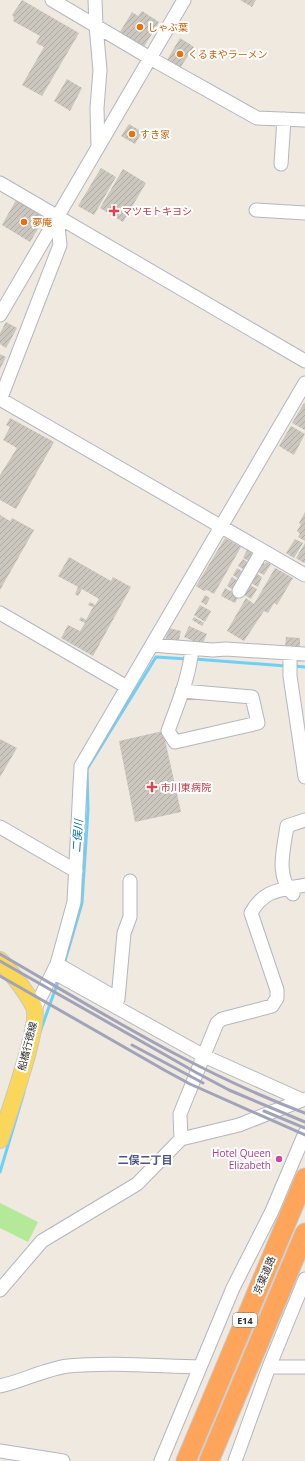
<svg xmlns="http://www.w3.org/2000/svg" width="305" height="1461" viewBox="0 0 305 1461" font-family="'Open Sans','Noto Sans JP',sans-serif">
  <defs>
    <pattern id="building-hatch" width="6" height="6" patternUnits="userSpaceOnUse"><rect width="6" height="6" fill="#cbc7be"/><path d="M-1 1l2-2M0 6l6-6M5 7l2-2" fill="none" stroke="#afaba4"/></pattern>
  </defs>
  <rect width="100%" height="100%" fill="#efe9e0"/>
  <path fill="#b3e999" d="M0,1203L38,1222L28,1242L0,1228Z"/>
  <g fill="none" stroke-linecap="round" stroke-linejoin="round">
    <path stroke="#6dd0f6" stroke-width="3" d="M194,659L286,666
      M294,666L305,667
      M64,964L82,903L88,810L87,769L156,657L187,659
      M40,1032L59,979
      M0,1172L24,1092"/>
  </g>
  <path fill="url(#building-hatch)" d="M22,0L79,33L42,96L22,85L44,47L36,43L40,36L13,21L14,17L12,15Z
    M240,0H256L252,7Z
    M142,11L159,22L144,47L120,32L132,12L138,16Z
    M180,38L194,47L180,68L167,60Z
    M67,79L82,88L70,111L54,101Z
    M129,124L142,132L135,144L121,136Z
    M101,168L116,177L94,215L78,206Z
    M123,169L146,183L123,222L100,208Z
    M16,200L45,217L30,242L2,225Z
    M6,322L17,328L6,348L0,344V333Z
    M0,354L6,357L0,369Z
    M304,403L305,404V430L292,423Z
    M10,418L54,442L16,509L0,500V475L17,448L3,440L10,427L6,425Z
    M291,426L305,434L294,455L279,446Z
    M305,512V541L298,537L300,534L297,531L301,524L299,523Z
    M0,515L10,521L12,518L34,530L0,590Z
    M225,538L241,547L214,594L207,590L204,591L196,586Z
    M295,539L303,543L294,558L286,553Z
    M305,543V562L304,563L296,558Z
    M247,550L253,553L252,555L254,557L251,562L243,558Z
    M69,557L111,581L113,577L131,587L93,656L61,638L68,625L80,631L85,623L79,620L81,617L86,620L93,607L88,605L90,602L95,605L99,599L82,589L78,596L75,594L78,587L58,576Z
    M243,559L250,564L246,571L238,566Z
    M262,562L265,564L266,562L271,564L264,575L256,571Z
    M237,568L245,573L240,580L233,575Z
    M275,568L293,578L277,605L274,603L268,613L264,611L244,641L227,631L246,598L254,604Z
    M255,573L262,577L258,587L249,582Z
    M232,577L240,582L235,591L227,586Z
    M248,584L257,589L251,599L243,594Z
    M225,588L234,593L233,595L238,598L235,603L221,596Z
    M205,595L210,598L206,605L201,602Z
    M200,605L211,611L205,622L194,615Z
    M194,617L204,623L202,626L192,620Z
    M189,626L207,634L202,645L184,637Z
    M169,628L181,631L178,644L165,641Z
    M286,637L300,638V649L285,648Z
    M163,731L181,812L135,822L119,741Z
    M0,739L17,748L0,777Z"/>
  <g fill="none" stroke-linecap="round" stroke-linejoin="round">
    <g stroke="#b3b6c1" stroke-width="15">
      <path id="minor" d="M52,0L150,58L257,118L305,120
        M95,0L96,26L100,70L97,108L98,146
        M281,164L284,119
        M0,183L305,361
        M256,210L305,213
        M0,315L184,0
        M0,399L305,575
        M0,400L60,245L57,217
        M239,591L262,551
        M0,613L127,687
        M152,645L213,650L226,649L305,654
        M290,653V676L305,777
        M182,691L252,697L258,723L175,742L168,731C178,703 189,678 192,649
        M0,827L76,871
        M293,894C275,876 284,848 287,826L305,820
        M57,964L118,999L124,933L130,917V881
        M53,972L204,1056L302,1100
        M35,1008L57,964L74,902L81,766L305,383
        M181,1139L180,1114L217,1023L222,1019L272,1006L277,998V990L251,913C264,889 281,890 305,885
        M0,1290L42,1241L137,1184L181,1139L239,1125L305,1099
        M269,1367L305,1279
        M0,1386C23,1381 45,1369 68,1366C111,1362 156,1366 200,1367
        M0,1451L63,1461
        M161,1461L233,1288L272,1211L305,1133
        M235,1461L269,1367H305"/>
    </g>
    <g stroke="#c8c8c8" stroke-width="18">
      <path id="major" d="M0,960C12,974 26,990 34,1007C41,1024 7,1118 0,1140"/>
    </g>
    <g stroke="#c8c8c8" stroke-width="21">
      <path id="highway" d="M186,1461L305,1178
        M209,1461L305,1233"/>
    </g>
    <use href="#minor" stroke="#fff" stroke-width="13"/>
    <use href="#major" stroke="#fad75a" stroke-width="16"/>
    <use href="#highway" stroke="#ffa45b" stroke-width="19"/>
    <path stroke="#a1a4b9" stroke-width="3" d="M0,954C99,1011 197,1073 305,1113
      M0,961L197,1073L229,1090L305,1122
      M0,976L166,1071L190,1084L305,1135
      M132,1045L203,1083
      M264,1111L305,1128"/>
  </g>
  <g fill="#e8710a" stroke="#fff" stroke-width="1.5">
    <circle cx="140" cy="27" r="4"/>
    <circle cx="180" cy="54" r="4"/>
    <circle cx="132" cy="134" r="4"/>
    <circle cx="24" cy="222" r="4"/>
  </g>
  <g fill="#e0444e" stroke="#fff" stroke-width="1.5">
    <path d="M112 205h4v4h4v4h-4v4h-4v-4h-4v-4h4z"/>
    <path d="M150 781h4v4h4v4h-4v4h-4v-4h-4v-4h4z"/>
  </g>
  <circle fill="#d1479c" stroke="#fff" stroke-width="1.5" cx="279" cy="1159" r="4"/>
  <g text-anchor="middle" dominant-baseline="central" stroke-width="4" stroke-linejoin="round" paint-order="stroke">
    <rect fill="#fff" stroke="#6c6c6c" stroke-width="1" x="233" y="1313" width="24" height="14" rx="3"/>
    <g font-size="9" font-weight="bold" fill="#2d2d2d">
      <text x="245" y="1320">E14</text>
    </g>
    <g font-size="10" fill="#c56008" stroke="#fff" text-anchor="start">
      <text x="148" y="27">しゃぶ葉</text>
      <text x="188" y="54">くるまやラーメン</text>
      <text x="140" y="134">すき家</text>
      <text x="32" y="222">夢庵</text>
    </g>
    <g font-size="10" fill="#be3a42" stroke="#fff" text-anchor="start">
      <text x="122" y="211">マツモトキヨシ</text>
      <text x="161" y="787">市川東病院</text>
    </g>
    <g font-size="10" fill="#2d2d2d" stroke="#fff">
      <text transform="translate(27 1046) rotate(-76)">船橋行徳線</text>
      <text transform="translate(264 1275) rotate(-67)">京葉道路</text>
    </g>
    <g font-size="10" fill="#b23c85" stroke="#fff" text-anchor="end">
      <text x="271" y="1153">Hotel Queen<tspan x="271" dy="12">Elizabeth</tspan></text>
    </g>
    <g font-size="11" font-style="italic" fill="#056faa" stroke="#fff">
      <text transform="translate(77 836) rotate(-86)">二俣川</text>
    </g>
    <g font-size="11" font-weight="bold" fill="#4a5382" stroke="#fff">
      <text x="145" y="1159">二俣二丁目</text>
    </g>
  </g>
</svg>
